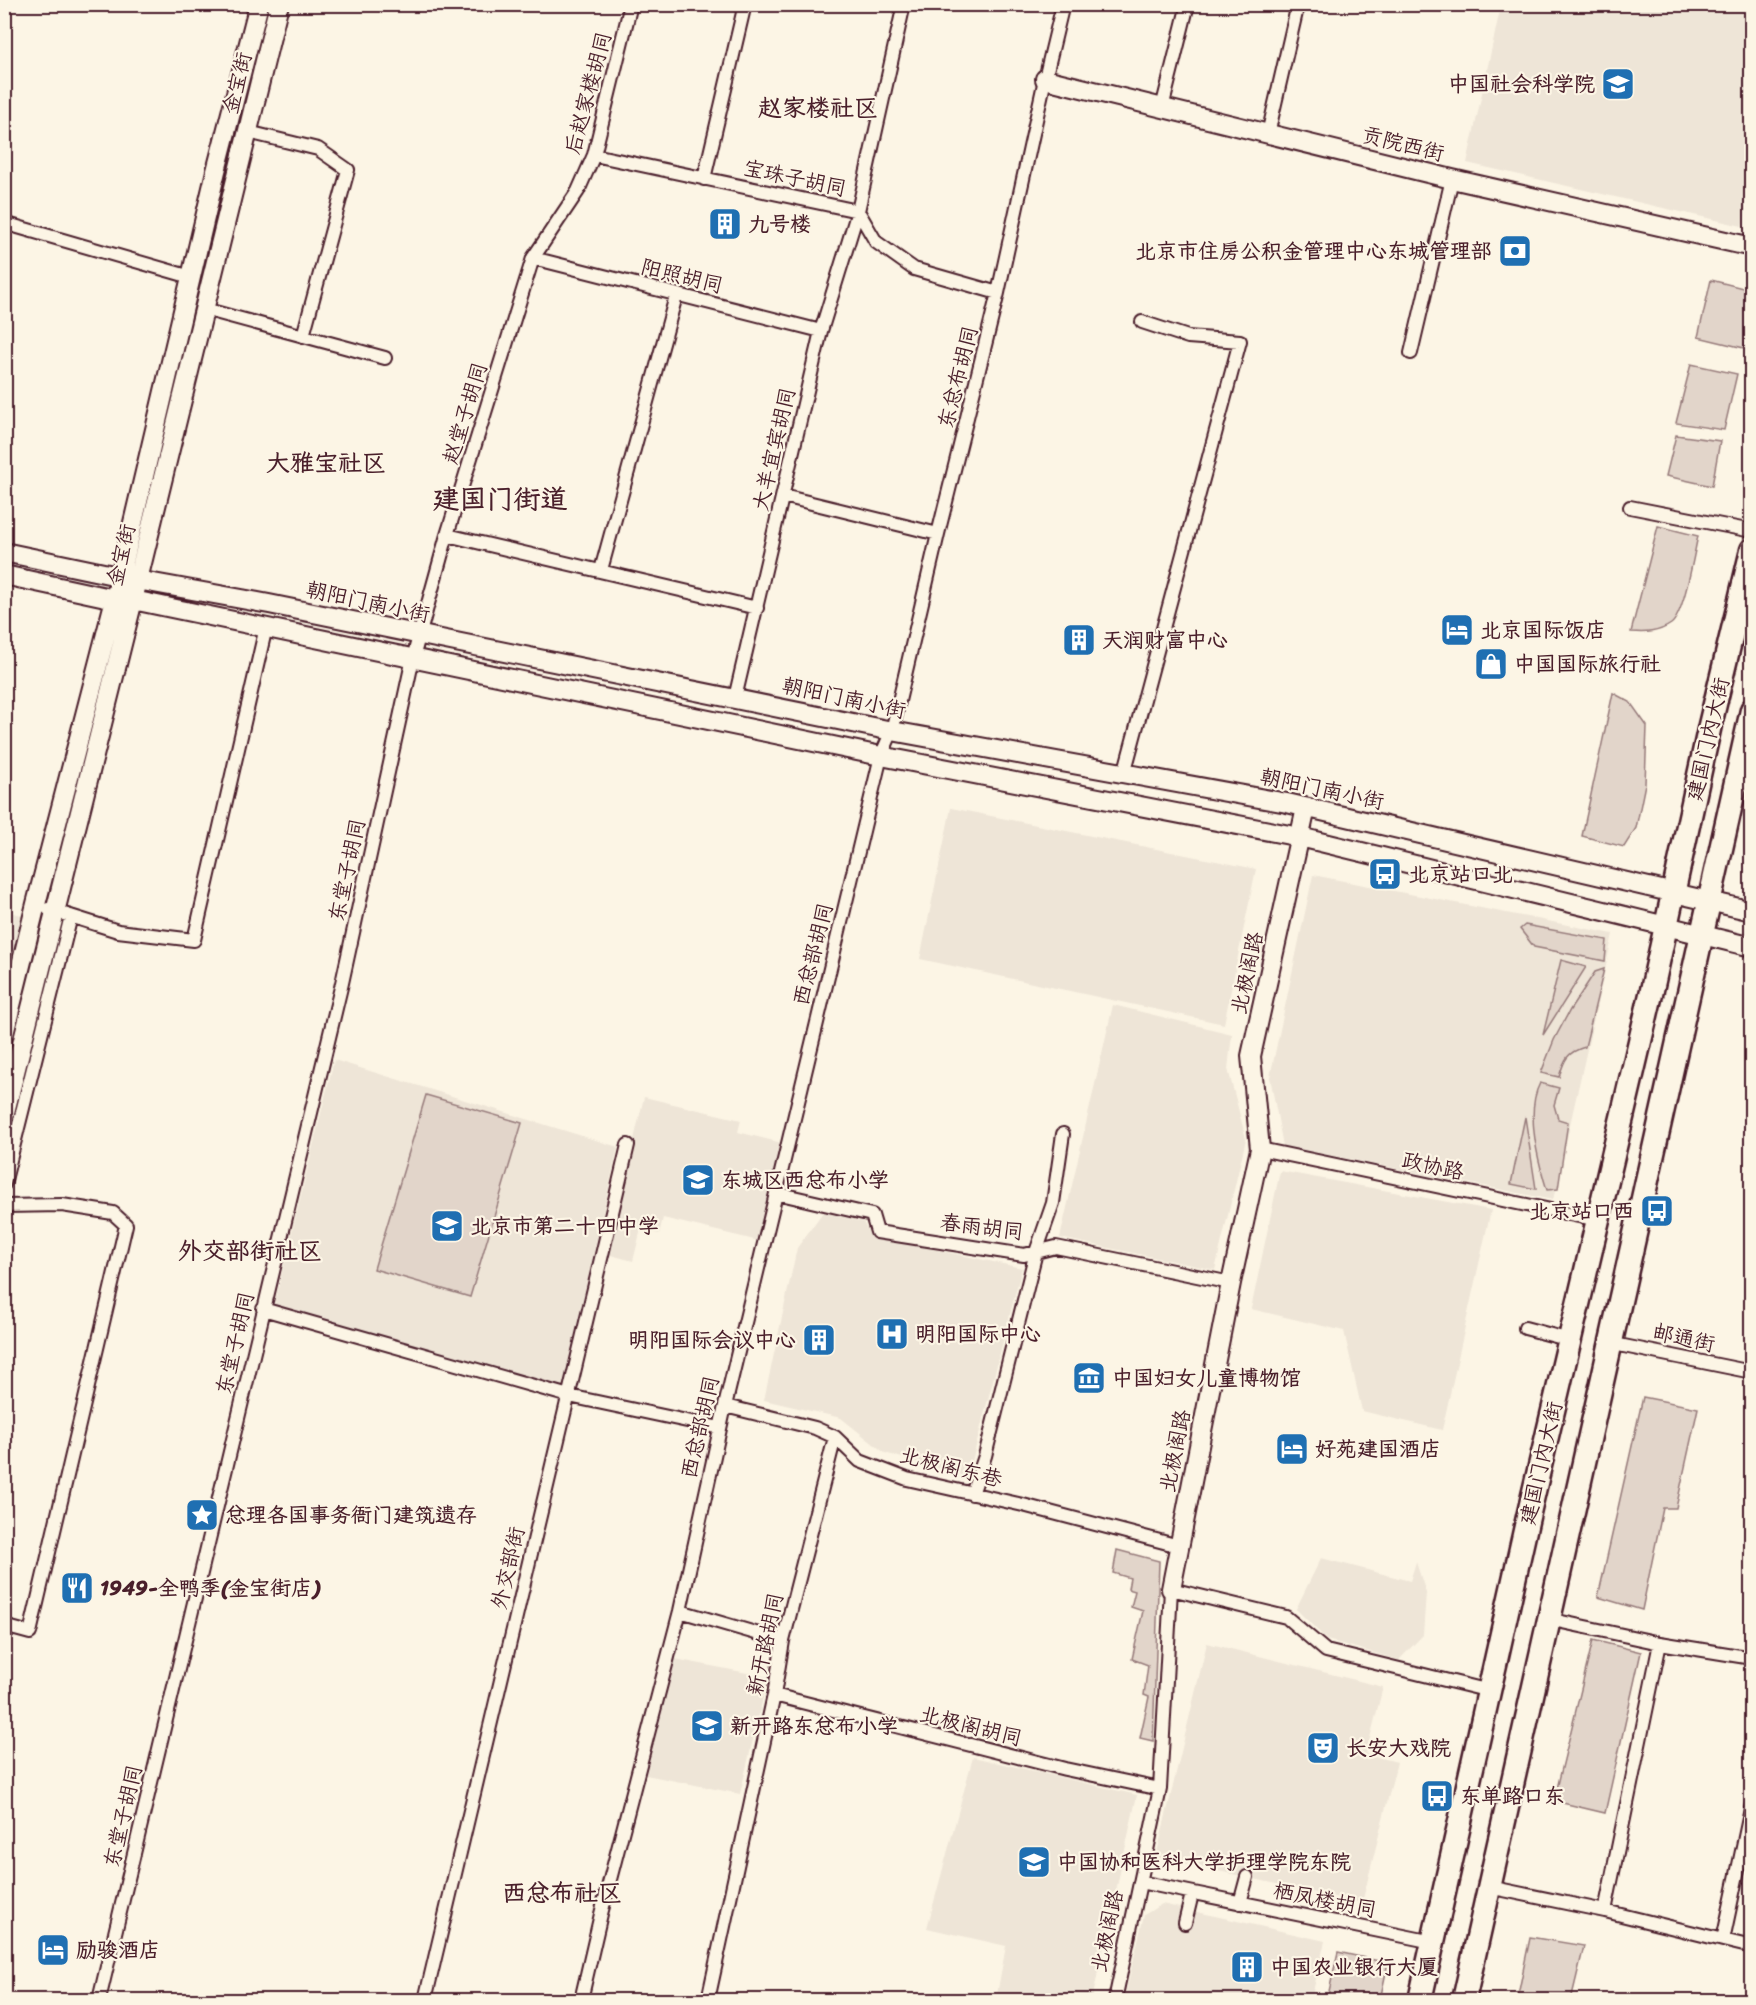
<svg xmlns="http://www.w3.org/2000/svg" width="1756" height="2005" viewBox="0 0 1756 2005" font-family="Sriracha,'LXGW WenKai TC',sans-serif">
  <rect width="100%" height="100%" fill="#fcf5e5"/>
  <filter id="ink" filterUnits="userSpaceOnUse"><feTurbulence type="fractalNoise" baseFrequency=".0167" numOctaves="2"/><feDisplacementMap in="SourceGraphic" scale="12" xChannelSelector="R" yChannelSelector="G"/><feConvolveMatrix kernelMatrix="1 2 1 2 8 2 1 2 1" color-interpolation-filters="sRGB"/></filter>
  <g filter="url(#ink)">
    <path fill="#eee5d7" d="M1501,5H1751L1752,187L1742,226L1467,163Z
      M951,808L1256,869L1224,1024L920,959Z
      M1313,875L1613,934L1553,1200L1283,1146L1270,1077Z
      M5,911L26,916L5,1003Z
      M1113,1005L1232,1034L1228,1069L1246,1139L1215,1270L1060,1238Z
      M334,1060L618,1147L563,1387L274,1305Z
      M644,1097L741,1120L738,1132L782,1143L759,1241L663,1218L659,1234L641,1229L633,1261L607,1254Z
      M1280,1171L1491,1210L1442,1430L1362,1411L1344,1331L1251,1309Z
      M823,1212L863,1222L871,1236L1022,1268L968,1477L885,1453L841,1418L764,1400L797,1248Z
      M1321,1558L1410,1581L1416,1562L1426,1593L1423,1635L1399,1660L1327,1640L1296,1609Z
      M1207,1643L1383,1687L1366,1754L1397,1762L1362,1903L1156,1857Z
      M675,1659L768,1677L740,1794L646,1775Z
      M973,1757L1137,1795L1092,2000H996L1006,1946L927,1928Z
      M1162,1904L1325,1941L1311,2000H1124L1144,1915Z"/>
    <path fill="#e2d5ca" stroke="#967a7a" stroke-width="1.5" d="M1711,280L1751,290V316L1744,348L1698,337Z
      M1691,364L1737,374L1724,430L1676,423Z
      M1676,435L1720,441L1712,486L1666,476Z
      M1658,526L1698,536C1694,553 1684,615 1671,624C1658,633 1645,633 1631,632Z
      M1613,693L1630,702L1647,726L1645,784L1636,828L1624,847L1582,836Z
      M1525,925L1607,940L1605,961L1534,947L1520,929Z
      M1561,960L1586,967L1543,1035Z
      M1604,969L1585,1047C1567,1052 1564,1060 1559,1077L1541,1073L1554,1040L1570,1010L1595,972Z
      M1540,1083L1559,1088L1554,1105L1558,1119L1568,1122L1558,1189L1547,1190C1538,1161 1525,1111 1540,1083Z
      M426,1095L522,1123L470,1297L374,1269Z
      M1525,1117L1536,1189L1511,1184Z
      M1643,1397L1698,1408L1676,1508H1663L1642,1610L1598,1597Z
      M1117,1550L1159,1561L1153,1741L1140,1738L1149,1697L1144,1695L1148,1665L1132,1659L1143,1611L1131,1607L1135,1591L1128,1589L1130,1578L1113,1573Z
      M1593,1640L1641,1652L1605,1813L1554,1801Z
      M1530,1937L1584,1946L1571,2000H1517Z
      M1338,1952L1388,1963L1380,2000H1327Z"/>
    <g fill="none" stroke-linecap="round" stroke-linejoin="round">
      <g stroke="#4a1f2b" stroke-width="16">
        <path id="street" d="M1162,108L1188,4
          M248,132L318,149L348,170L303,336
          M1268,134L1298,4
          M594,155L858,211L876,242L914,269L998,293
          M704,179L745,4
          M4,223L191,277
          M533,258L821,331
          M204,309L385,358
          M1411,353L1452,179
          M783,496L938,534
          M1630,507L1752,531
          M447,535L757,608
          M601,570L676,296
          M735,698L821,331L858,211L904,4
          M1124,774L1240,341L1188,337L1142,322
          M48,909L118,931L194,940L266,627
          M1260,1149L1598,1220
          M4,1184L71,916
          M776,1193L872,1215L877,1232L1024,1255L1056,1247L1231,1283
          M4,1206L62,1205L113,1213L126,1225L30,1633L4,1626
          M263,1309L569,1396L720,1428
          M1525,1328L1570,1340
          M1609,1343L1752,1372
          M725,1406L815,1428L835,1437L860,1461L907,1479L1023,1505L1179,1546
          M972,1494L985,1456L1036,1252L1053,1203L1063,1134
          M680,1611L783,1641
          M1548,1619L1660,1643L1752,1658
          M774,1695L1065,1769L1160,1789
          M1752,1804L1723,1940L1752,1947
          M1140,1882L1433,1942
          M1489,1887L1605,1911L1723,1940
          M1240,1903L1247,1877
          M1605,1911L1660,1643
          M1185,1923L1192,1894
          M99,2000L342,983L413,658L447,535L533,258L578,191L594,155L631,4
          M425,2000L628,1145
          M581,2000L601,1914L680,1611L725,1406L881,756L892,731L938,534L998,293L1045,79L1063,4
          M708,2000L774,1695L783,1641L835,1437
          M1115,2000L1160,1789L1171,1589L1286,1617L1326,1651L1490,1691"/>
      </g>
      <g stroke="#4a1f2b" stroke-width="22">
        <path id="secondary" d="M1045,79L1452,179L1752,247
          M4,552L137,580L269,604L892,731L1287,803L1752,911
          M4,575L115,599L133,600L881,756L1300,837L1752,947
          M4,1034L36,904L115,599L216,171L259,4
          M4,1116L133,600L279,4
          M1171,1589L1231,1283L1260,1149L1251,1056L1306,808"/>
      </g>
      <g stroke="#4a1f2b" stroke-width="27">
        <path id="highway" d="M1420,2000L1528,1517L1652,990L1710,725L1752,550
          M1464,2000L1752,710"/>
      </g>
      <use href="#street" stroke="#fcf5e5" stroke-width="12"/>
      <use href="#secondary" stroke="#fcf5e5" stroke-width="18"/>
      <use href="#highway" stroke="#fcf5e5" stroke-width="22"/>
    </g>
  </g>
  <defs>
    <g id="university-square" transform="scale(1.725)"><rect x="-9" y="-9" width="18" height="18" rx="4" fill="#1f6fb2" stroke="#fcf5e5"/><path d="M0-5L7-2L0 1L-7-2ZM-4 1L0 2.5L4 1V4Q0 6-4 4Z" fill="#fff"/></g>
    <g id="building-square" transform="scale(1.725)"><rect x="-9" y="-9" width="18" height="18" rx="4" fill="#1f6fb2" stroke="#fcf5e5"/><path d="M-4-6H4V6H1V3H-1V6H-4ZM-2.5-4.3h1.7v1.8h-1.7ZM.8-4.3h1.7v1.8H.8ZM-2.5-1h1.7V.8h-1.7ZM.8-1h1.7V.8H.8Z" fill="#fff"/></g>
    <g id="bank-square" transform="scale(1.725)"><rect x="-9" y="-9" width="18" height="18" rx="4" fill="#1f6fb2" stroke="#fcf5e5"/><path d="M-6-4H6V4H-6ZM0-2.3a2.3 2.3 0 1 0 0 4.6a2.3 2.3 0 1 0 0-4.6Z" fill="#fff"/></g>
    <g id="hotel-square" transform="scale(1.725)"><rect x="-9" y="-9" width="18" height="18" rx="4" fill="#1f6fb2" stroke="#fcf5e5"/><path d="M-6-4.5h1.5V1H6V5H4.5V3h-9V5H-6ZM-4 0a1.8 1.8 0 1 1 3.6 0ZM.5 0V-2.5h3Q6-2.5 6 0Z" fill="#fff"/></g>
    <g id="shop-square" transform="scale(1.725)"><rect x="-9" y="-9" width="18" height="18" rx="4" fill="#1f6fb2" stroke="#fcf5e5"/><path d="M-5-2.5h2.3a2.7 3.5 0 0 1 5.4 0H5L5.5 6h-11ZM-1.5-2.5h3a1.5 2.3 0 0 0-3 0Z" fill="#fff"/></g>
    <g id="bus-square" transform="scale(1.725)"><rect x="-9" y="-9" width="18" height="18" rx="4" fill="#1f6fb2" stroke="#fcf5e5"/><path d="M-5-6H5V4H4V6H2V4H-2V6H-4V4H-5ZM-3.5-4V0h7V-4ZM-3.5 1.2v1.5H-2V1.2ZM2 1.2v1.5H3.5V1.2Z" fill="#fff"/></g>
    <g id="school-square" transform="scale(1.725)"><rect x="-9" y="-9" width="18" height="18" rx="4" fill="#1f6fb2" stroke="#fcf5e5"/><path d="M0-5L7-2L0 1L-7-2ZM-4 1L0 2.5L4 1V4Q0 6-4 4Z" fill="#fff"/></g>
    <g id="hospital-square" transform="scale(1.725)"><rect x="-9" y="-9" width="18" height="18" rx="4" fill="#1f6fb2" stroke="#fcf5e5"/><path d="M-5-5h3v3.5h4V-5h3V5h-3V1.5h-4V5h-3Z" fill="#fff"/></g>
    <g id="museum-square" transform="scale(1.725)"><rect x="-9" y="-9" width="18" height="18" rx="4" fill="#1f6fb2" stroke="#fcf5e5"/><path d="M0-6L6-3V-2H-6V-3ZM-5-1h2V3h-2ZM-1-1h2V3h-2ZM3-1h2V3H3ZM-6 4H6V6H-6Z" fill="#fff"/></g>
    <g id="sight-square" transform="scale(1.725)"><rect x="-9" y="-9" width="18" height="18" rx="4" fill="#1f6fb2" stroke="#fcf5e5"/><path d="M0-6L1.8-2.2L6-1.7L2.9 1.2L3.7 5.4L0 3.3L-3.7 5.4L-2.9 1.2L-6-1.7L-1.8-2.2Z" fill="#fff"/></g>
    <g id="restaurant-square" transform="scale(1.725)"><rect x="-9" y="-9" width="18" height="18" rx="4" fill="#1f6fb2" stroke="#fcf5e5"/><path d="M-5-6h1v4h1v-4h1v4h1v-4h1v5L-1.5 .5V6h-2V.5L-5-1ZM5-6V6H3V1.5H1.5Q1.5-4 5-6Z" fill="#fff"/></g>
    <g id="theatre-square" transform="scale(1.725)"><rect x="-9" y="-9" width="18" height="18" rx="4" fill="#1f6fb2" stroke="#fcf5e5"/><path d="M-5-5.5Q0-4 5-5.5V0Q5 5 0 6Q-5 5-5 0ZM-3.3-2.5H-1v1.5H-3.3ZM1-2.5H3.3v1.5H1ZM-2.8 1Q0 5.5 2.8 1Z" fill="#fff"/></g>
  </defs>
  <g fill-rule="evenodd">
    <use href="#university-square" x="1618" y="84"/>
    <use href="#building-square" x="725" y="224"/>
    <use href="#bank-square" x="1515" y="251"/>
    <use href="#hotel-square" x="1457" y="630"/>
    <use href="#building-square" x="1079" y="640"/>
    <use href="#shop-square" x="1491" y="664"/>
    <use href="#bus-square" x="1385" y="874"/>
    <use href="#school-square" x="698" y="1180"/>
    <use href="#bus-square" x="1657" y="1211"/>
    <use href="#school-square" x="447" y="1226"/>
    <use href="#hospital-square" x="892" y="1334"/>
    <use href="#building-square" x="819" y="1340"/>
    <use href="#museum-square" x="1089" y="1378"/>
    <use href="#hotel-square" x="1292" y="1449"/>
    <use href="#sight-square" x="202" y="1515"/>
    <use href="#restaurant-square" x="77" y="1588"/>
    <use href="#school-square" x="707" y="1726"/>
    <use href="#theatre-square" x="1323" y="1748"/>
    <use href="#bus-square" x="1437" y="1796"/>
    <use href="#university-square" x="1034" y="1862"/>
    <use href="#hotel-square" x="53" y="1950"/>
    <use href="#building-square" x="1247" y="1967"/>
  </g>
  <g text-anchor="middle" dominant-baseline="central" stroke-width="4.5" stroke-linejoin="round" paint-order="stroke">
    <g font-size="21" fill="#4a1f2b" stroke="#fcf5e5">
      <text transform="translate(237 83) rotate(-76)">金宝街</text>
      <text transform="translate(588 93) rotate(-75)">后赵家楼胡同</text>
      <text transform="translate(1403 144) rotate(14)">贡院西街</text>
      <text transform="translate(795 178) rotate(12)">宝珠子胡同</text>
      <text transform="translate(682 276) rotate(14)">阳照胡同</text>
      <text transform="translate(958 377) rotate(-76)">东总布胡同</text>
      <text transform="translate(465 413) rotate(-73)">赵堂子胡同</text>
      <text transform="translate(774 449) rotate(-77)">大羊宜宾胡同</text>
      <text transform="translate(121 555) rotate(-77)">金宝街</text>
      <text transform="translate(368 602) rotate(12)">朝阳门南小街</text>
      <text transform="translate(844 698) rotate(12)">朝阳门南小街</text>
      <text transform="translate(1708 739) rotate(-77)">建国门内大街</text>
      <text transform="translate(1322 789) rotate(12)">朝阳门南小街</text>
      <text transform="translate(347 870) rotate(-78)">东堂子胡同</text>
      <text transform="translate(813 954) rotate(-76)">西总部胡同</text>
      <text transform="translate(1247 973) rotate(-78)">北极阁路</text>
      <text transform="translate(1433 1166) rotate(12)">政协路</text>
      <text transform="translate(982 1227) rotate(7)">春雨胡同</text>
      <text transform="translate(1684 1338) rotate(12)">邮通街</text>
      <text transform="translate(235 1343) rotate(-77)">东堂子胡同</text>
      <text transform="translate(700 1427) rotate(-77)">西总部胡同</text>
      <text transform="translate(1175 1451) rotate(-79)">北极阁路</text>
      <text transform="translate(1541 1463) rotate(-77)">建国门内大街</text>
      <text transform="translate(951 1467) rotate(14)">北极阁东巷</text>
      <text transform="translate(508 1568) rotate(-77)">外交部街</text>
      <text transform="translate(765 1644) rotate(-78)">新开路胡同</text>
      <text transform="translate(971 1726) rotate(14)">北极阁胡同</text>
      <text transform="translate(123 1816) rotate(-77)">东堂子胡同</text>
      <text transform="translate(1325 1900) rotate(11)">栖凤楼胡同</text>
      <text transform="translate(1107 1931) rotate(-78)">北极阁路</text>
    </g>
    <g font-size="21" font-weight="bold" fill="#4a1f2b" stroke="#fcf5e5" text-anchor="start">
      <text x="1595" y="84" text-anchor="end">中国社会科学院</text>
      <text x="748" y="224">九号楼</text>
      <text x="1492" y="251" text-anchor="end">北京市住房公积金管理中心东城管理部</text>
      <text x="1480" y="630">北京国际饭店</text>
      <text x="1102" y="640">天润财富中心</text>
      <text x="1514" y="664">中国国际旅行社</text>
      <text x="1408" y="874">北京站口北</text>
      <text x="721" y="1180">东城区西总布小学</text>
      <text x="1634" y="1211" text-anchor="end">北京站口西</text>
      <text x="470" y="1226">北京市第二十四中学</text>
      <text x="915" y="1334">明阳国际中心</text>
      <text x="796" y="1340" text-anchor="end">明阳国际会议中心</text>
      <text x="1112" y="1378">中国妇女儿童博物馆</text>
      <text x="1315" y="1449">好苑建国酒店</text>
      <text x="225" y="1515">总理各国事务衙门建筑遗存</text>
      <text x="100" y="1588">1949-全鸭季(金宝街店)</text>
      <text x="730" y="1726">新开路东总布小学</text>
      <text x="1346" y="1748">长安大戏院</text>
      <text x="1460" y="1796">东单路口东</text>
      <text x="1057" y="1862">中国协和医科大学护理学院东院</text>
      <text x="76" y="1950">励骏酒店</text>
      <text x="1270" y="1967">中国农业银行大厦</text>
    </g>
    <g font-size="24" font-weight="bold" fill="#4a1f2b" stroke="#fcf5e5">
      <text x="818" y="108">赵家楼社区</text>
      <text x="326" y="463">大雅宝社区</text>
      <text x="250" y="1251">外交部街社区</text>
      <text x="562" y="1893">西总布社区</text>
    </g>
    <g font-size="27" font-weight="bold" fill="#4a1f2b" stroke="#fcf5e5">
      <text x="500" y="499">建国门街道</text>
    </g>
  </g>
  <rect width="1756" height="2005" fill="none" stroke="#fcf5e5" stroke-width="24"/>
  <rect x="12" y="12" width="1732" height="1981" fill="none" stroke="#4a1f2b" stroke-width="2" filter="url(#ink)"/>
</svg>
